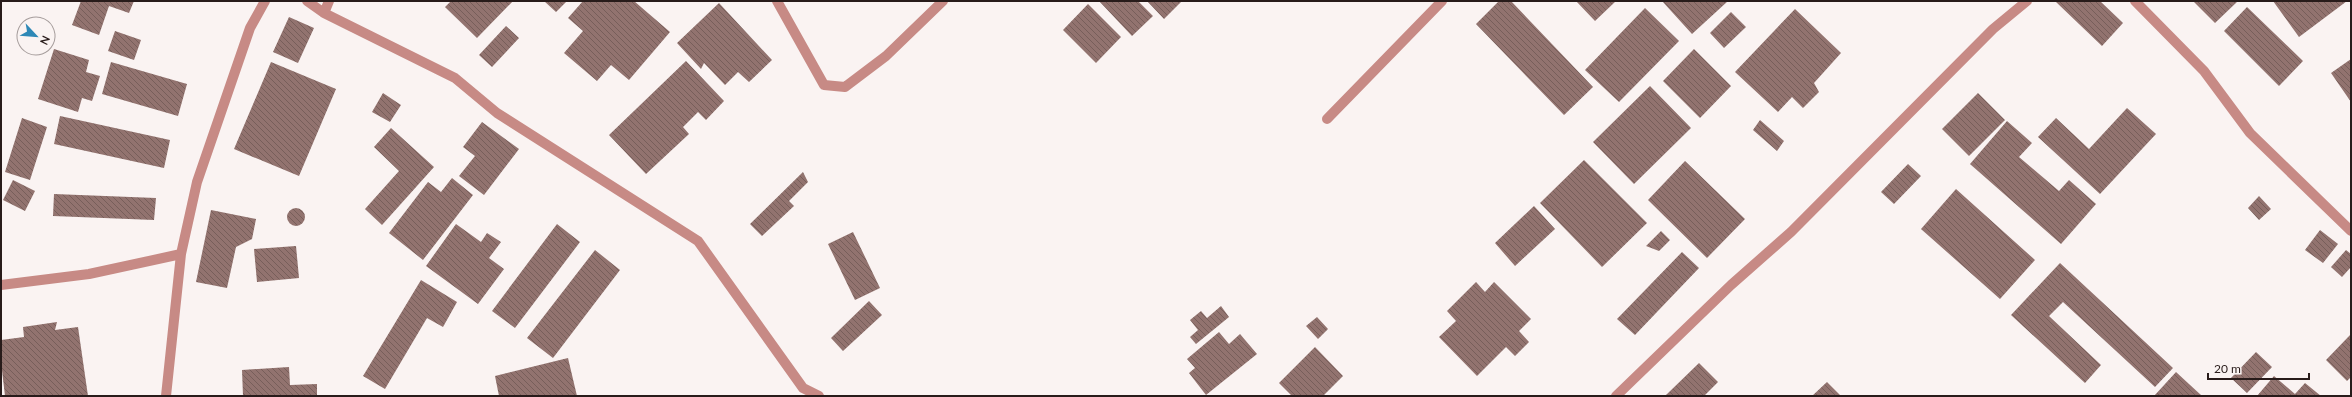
<svg xmlns="http://www.w3.org/2000/svg" width="2352" height="397" viewBox="0 0 2352 397" font-family="Lato,sans-serif">
  <defs>
    <pattern id="building-back-hatch" width="6" height="6" patternUnits="userSpaceOnUse"><rect width="6" height="6" fill="#92736f"/><path d="M-1 5l2 2M0 0l6 6M5-1l2 2" fill="none" stroke="#775e5a"/></pattern>
  </defs>
  <rect width="100%" height="100%" fill="#faf3f2"/>
  <path fill="url(#building-back-hatch)" d="M81,1H134L129,13L109,6L99,35L72,25Z
    M451,1H513L477,38L445,7Z
    M544,1H567L556,12Z
    M583,1H634L670,32L629,80L611,65L597,81L564,53L583,31L568,18Z
    M1099,1H1138L1153,16L1132,36Z
    M1147,1H1182L1164,19Z
    M1499,1H1511L1593,87L1564,115L1476,24Z
    M1576,1H1616L1595,21Z
    M1662,1H1728L1692,34Z
    M2057,1H2100L2123,23L2102,46L2056,2Z
    M2193,1H2238L2215,23Z
    M2273,1H2347L2299,37Z
    M719,3L772,60L749,82L738,72L725,85L704,63L701,69L677,43Z
    M1088,4L1121,37L1096,63L1063,30Z
    M2247,7L2303,61L2279,86L2224,31Z
    M1645,8L1679,41L1619,102L1585,70Z
    M1795,9L1841,53L1814,83L1819,92L1803,108L1792,97L1778,112L1735,72Z
    M1731,12L1746,27L1724,48L1710,33Z
    M289,17L314,28L298,63L273,52Z
    M506,26L519,38L492,67L479,55Z
    M115,31L141,40L134,60L108,51Z
    M54,49L89,60L86,72L100,76L92,101L82,98L78,112L38,99Z
    M1694,49L1731,86L1700,118L1663,81Z
    M2351,59V102L2331,73Z
    M686,61L724,101L706,120L698,112L683,127L689,134L646,174L609,135Z
    M111,62L187,84L178,116L102,94Z
    M271,62L336,89L299,176L234,149Z
    M1650,86L1691,128L1634,184L1593,142Z
    M383,93L401,105L390,122L372,112Z
    M1978,93L2005,120L1969,156L1942,129Z
    M2127,108L2156,134L2100,194L2038,137L2056,118L2089,149Z
    M60,116L170,140L164,168L54,144Z
    M22,118L47,127L30,180L5,172Z
    M1760,120L1784,141L1777,151L1753,130Z
    M2007,121L2032,143L2019,157L2059,191L2069,180L2096,204L2061,244L1970,164Z
    M482,122L519,149L484,195L459,176L475,156L463,147Z
    M391,128L434,167L382,225L365,209L399,171L374,147Z
    M1584,160L1647,223L1602,267L1540,203Z
    M1685,161L1745,219L1707,258L1648,200Z
    M1908,164L1921,176L1894,204L1881,192Z
    M803,172L808,182L789,201L794,206L762,236L750,224Z
    M452,178L473,195L423,260L389,233L428,182L441,192Z
    M13,180L35,191L25,211L3,200Z
    M1956,189L2035,260L2000,299L1921,229Z
    M54,194L156,198L154,220L53,216Z
    M2259,196L2271,209L2259,220L2248,208Z
    M1534,206L1555,229L1515,266L1495,243Z
    M287 217a9 9 0 1 1 18 0a9 9 0 1 1-18 0Z
    M211,210L256,219L252,239L236,247L227,288L196,282Z
    M456,224L481,242L487,233L501,242L489,258L504,269L478,304L426,266Z
    M557,224L580,242L515,328L492,311Z
    M2320,230L2338,244L2323,263L2305,250Z
    M1661,231L1670,240L1659,251L1646,246Z
    M853,232L880,288L855,300L828,244Z
    M296,246L299,278L257,282L254,249Z
    M595,250L620,270L553,358L527,338Z
    M2346,250L2351,254V267L2342,277L2331,267Z
    M1682,252L1699,268L1635,335L1617,319Z
    M2060,263L2173,368L2155,387L2063,302L2049,316L2101,365L2085,383L2011,315Z
    M421,280L457,302L443,327L427,318L385,389L363,376Z
    M1476,282L1485,292L1494,282L1531,319L1519,331L1529,342L1515,356L1506,347L1477,376L1439,337L1456,321L1447,311Z
    M869,301L882,315L843,351L831,338Z
    M1221,306L1229,317L1196,344L1190,337L1198,330L1190,320L1201,311L1207,318Z
    M1317,317L1328,329L1318,339L1306,326Z
    M57,322L55,330L78,327L88,396H5L1,362V340L24,337L23,327Z
    M1219,332L1229,344L1240,334L1257,354L1206,395L1189,373L1195,368L1187,359Z
    M2351,334V377L2347,381L2326,360Z
    M1315,347L1343,376L1323,396H1292L1279,383Z
    M2256,352L2272,367L2247,393L2231,378Z
    M568,358L577,396H499L495,376Z
    M1699,363L1718,382L1704,396H1665Z
    M289,367L290,385L317,384V396H243L242,370Z
    M2176,372L2202,396H2154Z
    M2274,376L2295,394L2305,383L2321,396H2257Z
    M1827,382L1841,396H1812Z"/>
  <g fill="none" stroke-linecap="round" stroke-linejoin="round">
    <path stroke="#c78a85" stroke-width="10" d="M307,1L324,13L455,78L497,113L698,241L803,388L819,396
      M777,1L824,85L845,87L886,56L943,1
      M2135,1L2204,71L2250,133L2351,231
      M324,13L329,1
      M1327,119L1442,1
      M1,285L89,274L181,254
      M166,396L181,254L197,182L250,28L265,1
      M1616,396L1731,285L1791,232L1993,29L2027,1"/>
  </g>
  <rect width="2352" height="397" fill="none" stroke="#281b1a" stroke-width="4"/>
  <g transform="translate(36 36) rotate(116)"><circle r="19" fill="#faf3f2" stroke="#a69d9c"/>
  <path d="M0-3L7 15L0 10L-7 15Z" fill="#2e88b6"/>
  <text y="-6" font-size="11" font-weight="bold" text-anchor="middle" fill="#281b1a">N</text>
  </g>
  <path d="M2208 373v6h101v-6" fill="none" stroke="#281b1a" stroke-width="2"/>
  <text x="2214" y="373" font-size="12" fill="#281b1a" stroke="#faf3f2" stroke-width="3" paint-order="stroke">20 m</text>
</svg>
